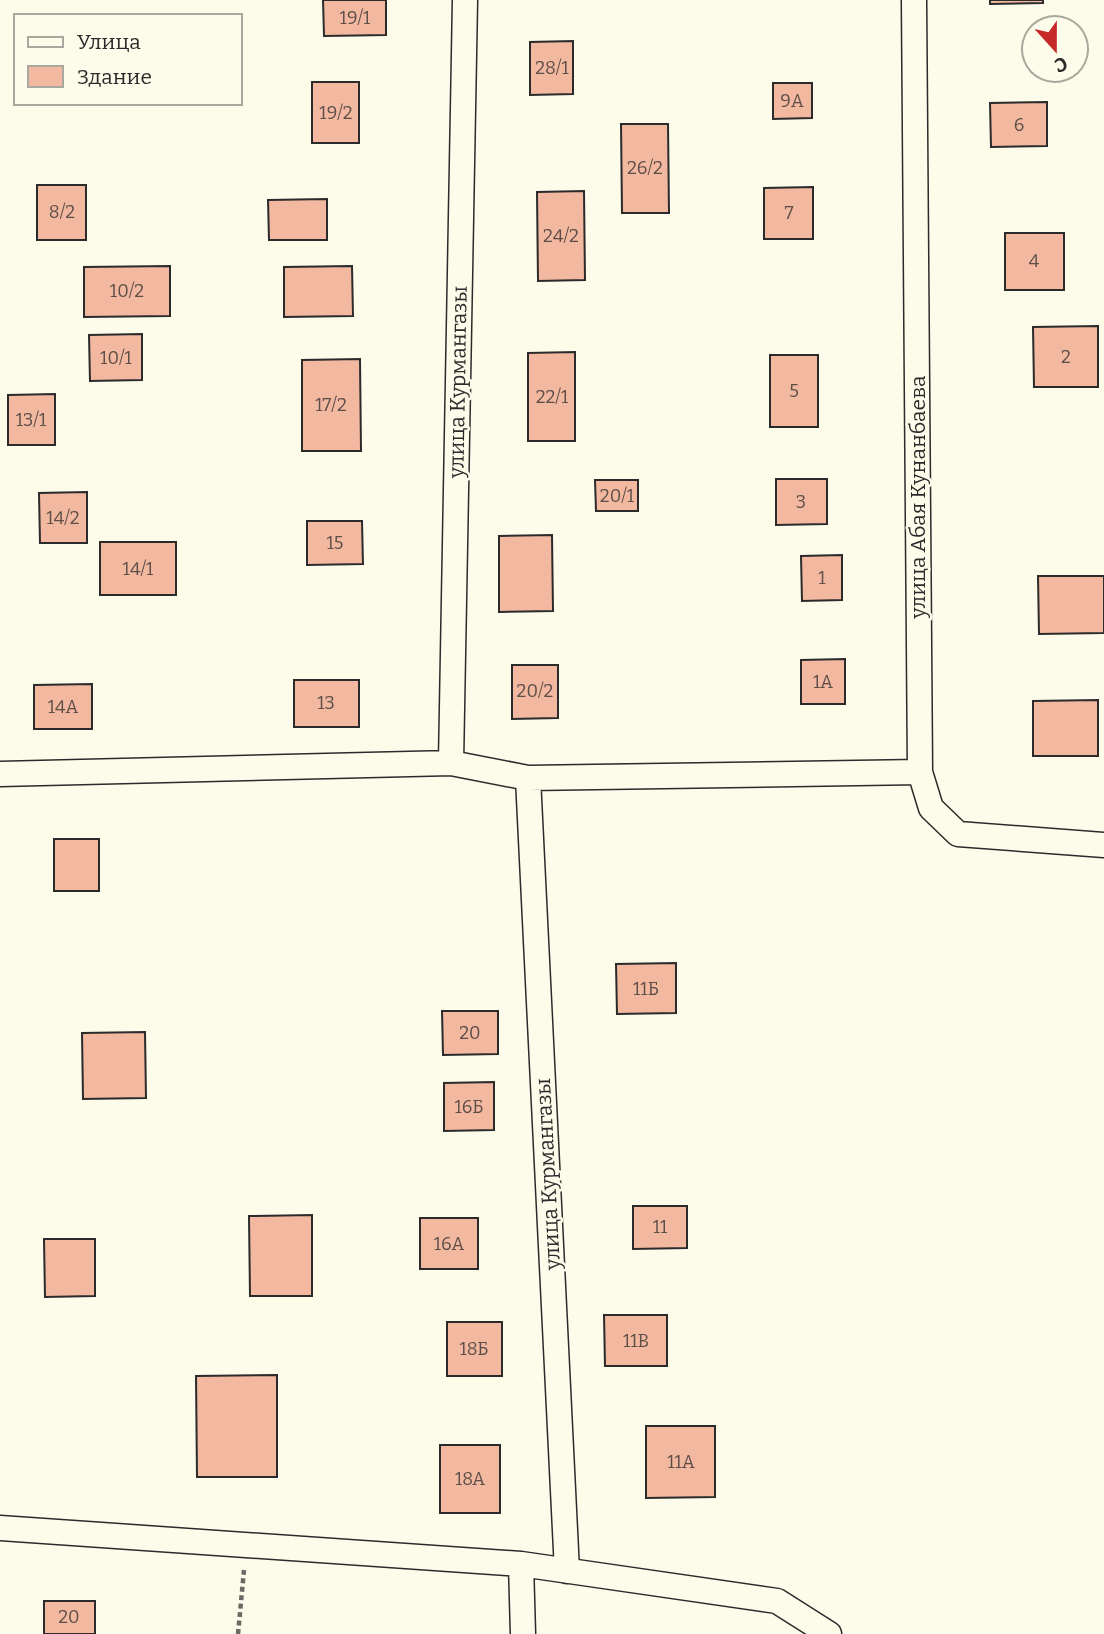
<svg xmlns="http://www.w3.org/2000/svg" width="1104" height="1634" viewBox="0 0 1104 1634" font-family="Bitter,serif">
  <rect width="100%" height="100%" fill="#fdfbea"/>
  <path fill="#f2b8a0" stroke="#2b2b2b" stroke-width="2" d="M323,0H386V35L324,36Z
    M990,0H1043V3L990,4Z
    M573,41V94L530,95V42Z
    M312,82H359V143H312Z
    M773,83H812V118L773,119Z
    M1047,102V146L991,147L990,103Z
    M621,124H668L669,213H622Z
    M37,185H86V240H37Z
    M813,187V239H764V188Z
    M584,191L585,280L538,281L537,192Z
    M327,199V240H269L268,200Z
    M1005,233H1064V290H1005Z
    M170,266V316L84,317V267Z
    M352,266L353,316L284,317V267Z
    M1098,326V387H1034L1033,327Z
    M142,334V380L90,381L89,335Z
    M575,352V441H528V353Z
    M770,355H818V427H770Z
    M360,359L361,451H302V360Z
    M55,394V445H8V395Z
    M776,479H827V524L776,525Z
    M595,480H638V511H596Z
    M87,492V543H40L39,493Z
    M307,521H362L363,564L307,565Z
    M552,535L553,611L499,612V536Z
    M100,542H176V595H100Z
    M842,555V600L802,601L801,556Z
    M1038,576H1104V633L1039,634Z
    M845,659V704H801V660Z
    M512,665H558V718L512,719Z
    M294,680H359V727H294Z
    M92,684V729H34V685Z
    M1098,700V756H1033V701Z
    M54,839H99V891H54Z
    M676,963V1013L617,1014L616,964Z
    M442,1011H498V1054L443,1055Z
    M145,1032L146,1098L83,1099L82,1033Z
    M494,1082V1130L444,1131V1083Z
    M633,1206H687V1248L633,1249Z
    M312,1215V1296H250L249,1216Z
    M420,1218H478V1269H420Z
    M44,1239H95V1296L45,1297Z
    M604,1315H667V1366H605Z
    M447,1322H502V1376H447Z
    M277,1375V1477H197L196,1376Z
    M646,1426H715V1497L646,1498Z
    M440,1445H500V1513H440Z
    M44,1601H95V1634H44Z"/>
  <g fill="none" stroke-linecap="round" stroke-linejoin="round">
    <g stroke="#2b2b2b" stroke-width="27">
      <path id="minor" d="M914,0L920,772L931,808L958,834L1104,845
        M451,763L465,0
        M0,774L451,763L528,778L920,772
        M528,778L567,1571
        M0,1528L521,1564L777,1601L829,1634
        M521,1564L523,1634"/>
    </g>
    <path stroke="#6a6964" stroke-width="4.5" stroke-dasharray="5 3.5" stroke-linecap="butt" d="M238,1634L244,1570"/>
    <use href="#minor" stroke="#fdfbea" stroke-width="24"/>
  </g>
  <g text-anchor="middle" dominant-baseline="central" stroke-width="5" stroke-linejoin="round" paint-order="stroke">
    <g font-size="18" fill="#5d4e48">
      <text x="355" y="18">19/1</text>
      <text x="552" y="68">28/1</text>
      <text x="792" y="101">9А</text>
      <text x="336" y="113">19/2</text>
      <text x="1019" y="125">6</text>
      <text x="645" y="168">26/2</text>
      <text x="62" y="212">8/2</text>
      <text x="789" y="213">7</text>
      <text x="561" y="236">24/2</text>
      <text x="1034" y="261">4</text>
      <text x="127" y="291">10/2</text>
      <text x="1066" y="357">2</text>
      <text x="116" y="358">10/1</text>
      <text x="794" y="391">5</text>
      <text x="552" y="397">22/1</text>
      <text x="331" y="405">17/2</text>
      <text x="31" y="420">13/1</text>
      <text x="617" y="496">20/1</text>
      <text x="801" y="502">3</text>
      <text x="63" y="518">14/2</text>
      <text x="335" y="543">15</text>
      <text x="138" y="569">14/1</text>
      <text x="822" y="578">1</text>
      <text x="823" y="682">1А</text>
      <text x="535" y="691">20/2</text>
      <text x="326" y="703">13</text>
      <text x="63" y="707">14А</text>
      <text x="646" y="989">11Б</text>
      <text x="470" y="1033">20</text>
      <text x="469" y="1107">16Б</text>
      <text x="660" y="1227">11</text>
      <text x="449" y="1244">16А</text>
      <text x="636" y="1341">11В</text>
      <text x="474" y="1349">18Б</text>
      <text x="681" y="1462">11А</text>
      <text x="470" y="1479">18А</text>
      <text x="69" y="1617">20</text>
    </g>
    <g font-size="21" fill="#2b2b2b" stroke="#fdfbea">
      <text transform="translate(458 382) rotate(-89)">улица Курмангазы</text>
      <text transform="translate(918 497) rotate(-90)">улица Абая Кунанбаева</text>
      <text transform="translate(548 1174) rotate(-93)">улица Курмангазы</text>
    </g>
  </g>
  <rect x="14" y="14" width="228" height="91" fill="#fdfbea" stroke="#a9a89e" stroke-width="2"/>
  <rect x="28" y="37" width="35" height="10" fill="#fdfbea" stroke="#a9a89e" stroke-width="2"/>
  <text x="77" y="49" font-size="21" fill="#2b2b2b">Улица</text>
  <rect x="28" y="66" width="35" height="21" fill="#f2b8a0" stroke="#a9a89e" stroke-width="2"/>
  <text x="77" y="84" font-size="21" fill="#2b2b2b">Здание</text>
  <g transform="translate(1055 49) rotate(159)"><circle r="33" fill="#fdfbea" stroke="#a9a89e" stroke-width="2"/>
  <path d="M0-5L12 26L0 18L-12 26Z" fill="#c62828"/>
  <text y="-10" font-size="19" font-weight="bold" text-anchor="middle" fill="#2b2b2b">С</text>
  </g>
</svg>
